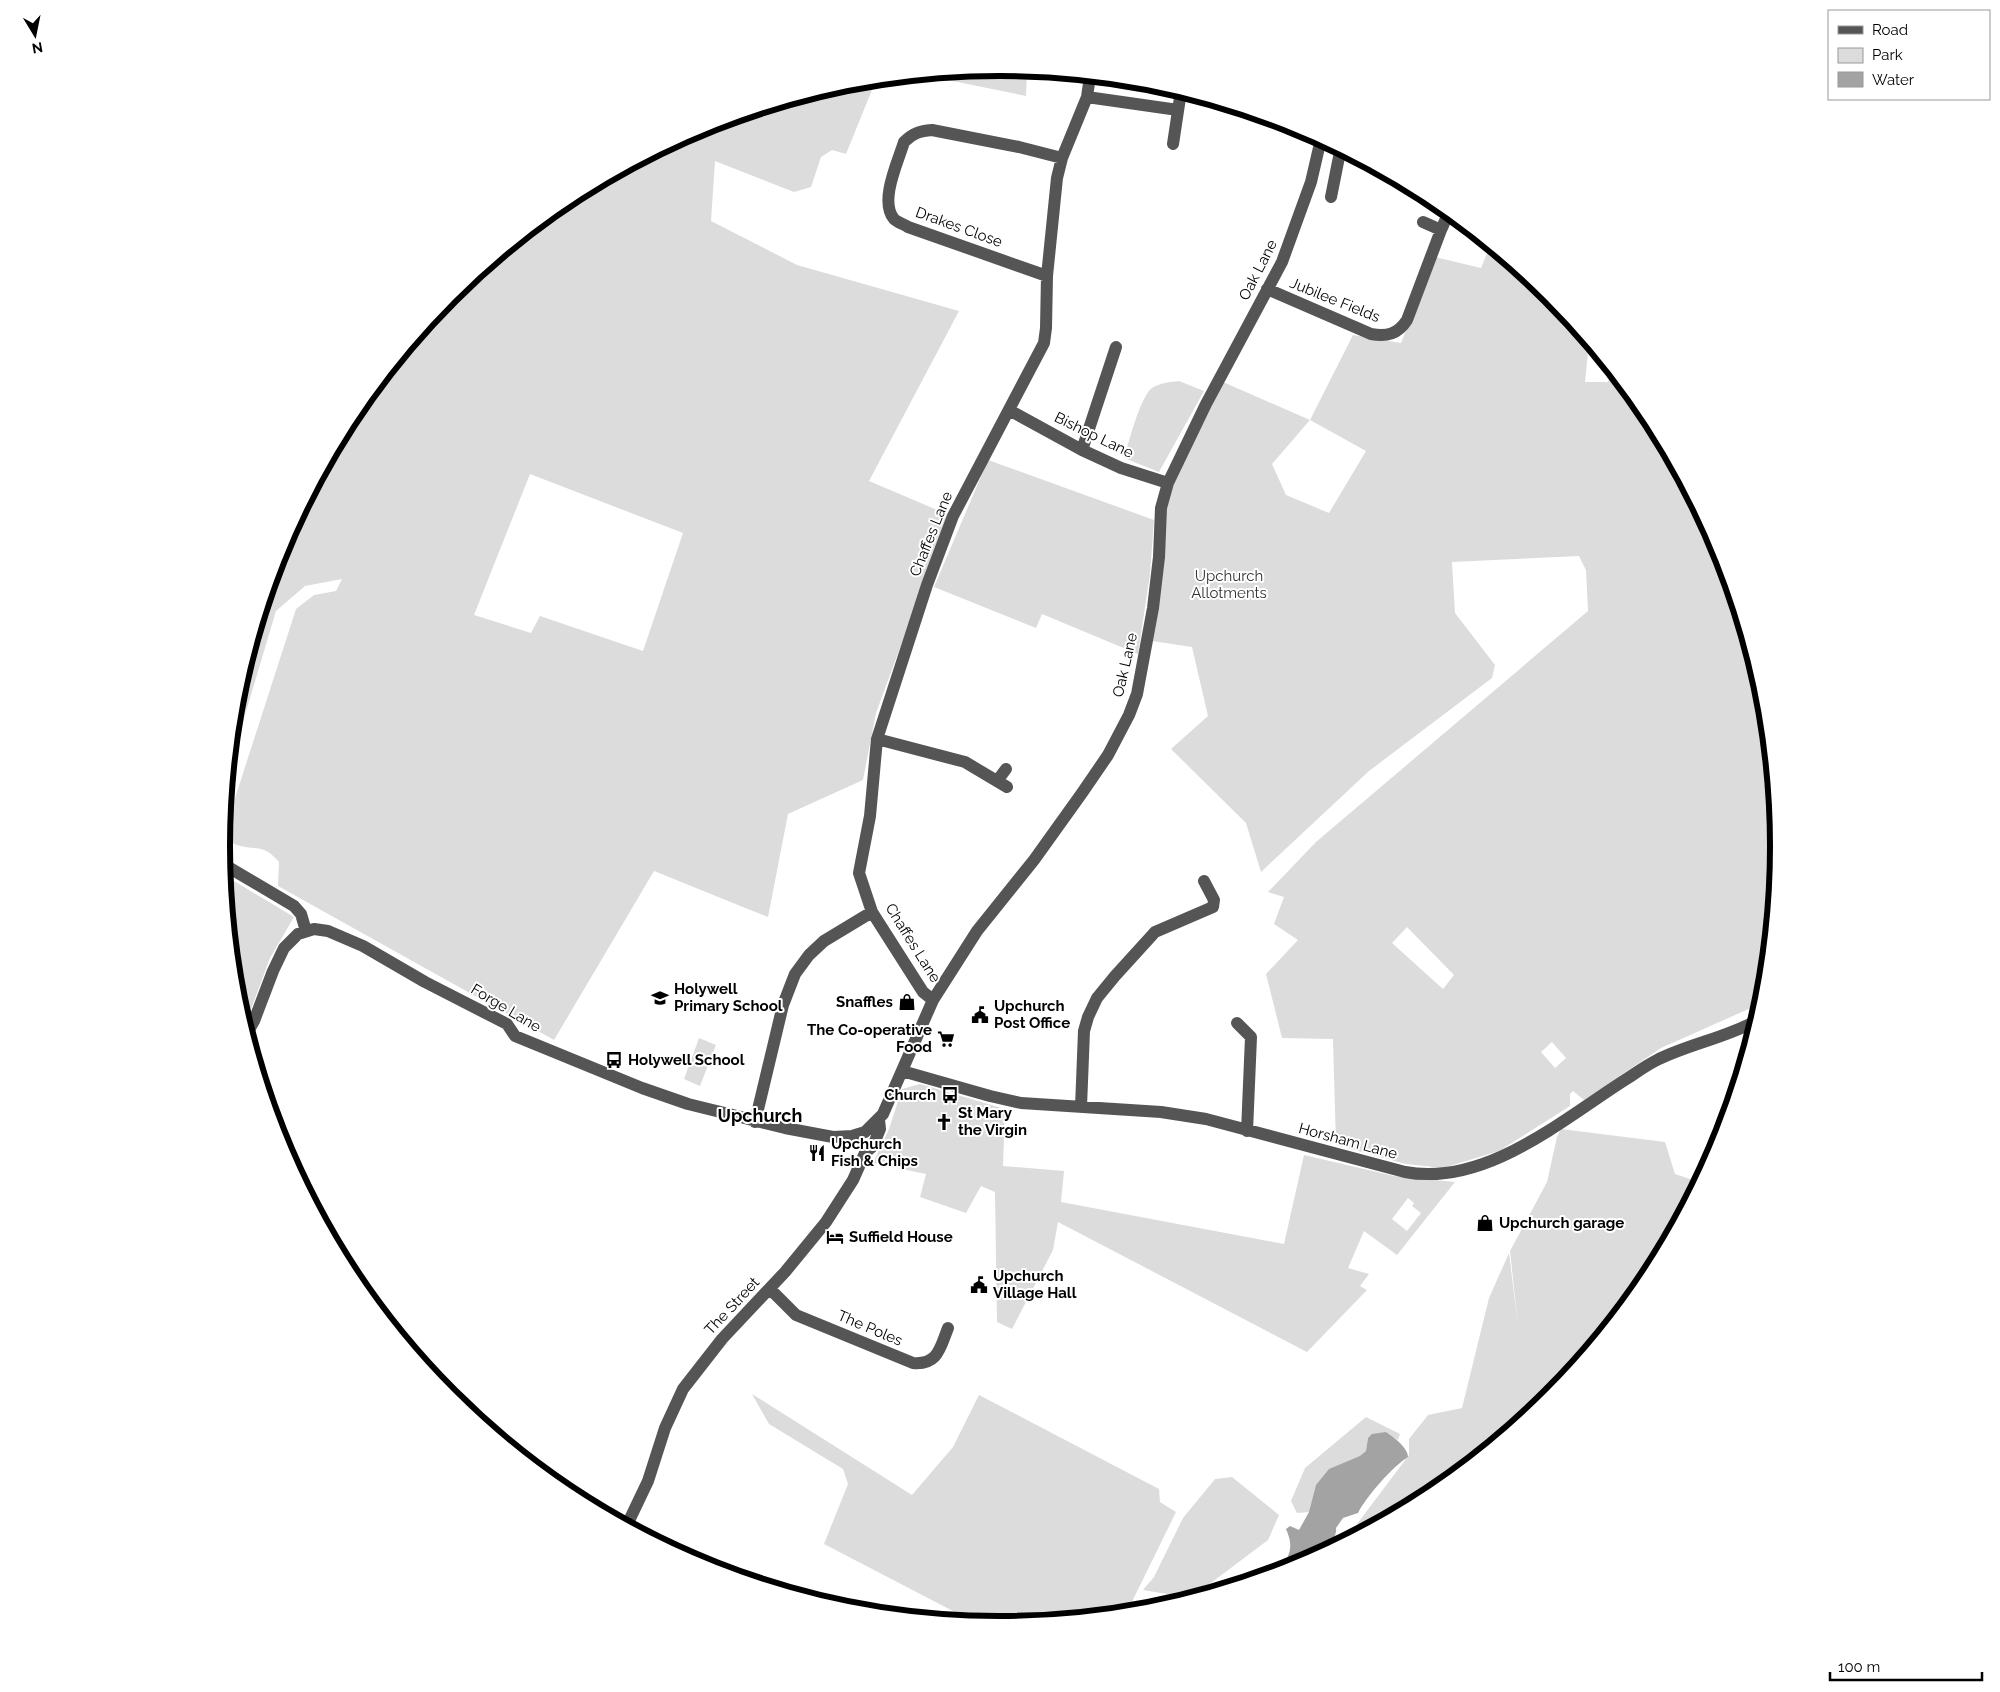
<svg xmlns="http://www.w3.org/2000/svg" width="2000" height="1692" viewBox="0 0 2000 1692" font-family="Raleway,sans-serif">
  <rect width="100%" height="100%" fill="#fff"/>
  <path fill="#dcdcdc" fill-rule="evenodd" d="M1000,68L1027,70L1026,96L923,75Z
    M876,80L846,154L832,150L821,157L811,187L794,192L715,161L711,221L797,265L959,311L869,481L949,515L876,713L863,780L788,814L768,917L654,871L554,1040L278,886L279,862C262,842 256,852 234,844L226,826L296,609L314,595L336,591L342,579L305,586L276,611L230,765L237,694L281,548L353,413L450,295L568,199L702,127L848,82ZM530,474L683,533L643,651L540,616L531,633L474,615Z
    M1490,246L1551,296L1589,342L1585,382H1608L1611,369L1647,414L1719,548L1764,694L1778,846L1762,1003L1661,1048L1584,1100L1573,1091L1570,1094V1106L1499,1151L1443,1168L1406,1164L1336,1145L1333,1039L1282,1038L1266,974L1298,940L1274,924L1284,897L1268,892L1316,842L1588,611L1586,570L1579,556L1452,562L1455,613L1495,665L1492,678L1369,771L1261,872L1246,823L1171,749L1208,716L1192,647L1152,641L1167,502L1172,487L1223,382L1310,420L1353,335L1401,343L1435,257L1481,268ZM1310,420L1366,451L1329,513L1286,495L1272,464ZM1407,927L1454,975L1443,989L1392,943ZM1552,1042L1566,1058L1555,1068L1541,1052Z
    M1179,381L1204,391L1159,472L1124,458C1129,442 1140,397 1152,388C1160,383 1170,382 1179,381Z
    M988,460L1154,520L1150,574L1138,654L1042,614L1036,628L934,587Z
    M224,875L294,917L270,958L245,1025L236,998Z
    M699,1038L716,1045L700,1086L684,1079Z
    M920,1084L1005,1109L1003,1166L1064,1171L1061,1202L1284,1244L1304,1155L1394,1176L1455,1182L1397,1255L1364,1231L1348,1268L1369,1274L1360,1286L1367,1290L1307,1352L1058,1222L1053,1250L1012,1329L997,1322L995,1192L981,1186L966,1213L920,1197L926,1174L873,1163L889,1129L902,1089ZM1408,1198L1414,1203L1412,1206L1421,1213L1407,1231L1392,1219Z
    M1561,1129L1665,1142L1675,1174L1699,1182L1647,1279L1550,1397L1432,1493L1345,1540L1409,1455V1439L1428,1415L1462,1408L1489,1298L1509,1253L1518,1326L1510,1251L1547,1182L1557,1137Z
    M752,1394L912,1495L953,1447L979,1395L1159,1489L1160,1502L1176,1512L1127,1612L1000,1624L974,1622L824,1544L848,1484L843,1469L769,1424Z
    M1366,1417L1400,1434L1398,1440L1386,1432L1368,1438L1366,1451L1309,1512L1297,1513L1291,1501L1305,1468Z
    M1232,1477L1279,1515L1268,1540L1191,1598L1143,1590L1154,1577L1183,1518L1215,1479Z"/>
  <path fill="#a3a3a3" d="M1386,1432C1394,1437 1408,1448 1408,1457C1393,1466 1366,1497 1358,1513L1343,1518L1336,1528C1337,1535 1332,1542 1326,1545L1327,1550L1298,1565L1280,1571C1290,1554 1294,1547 1286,1529L1290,1526L1299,1530L1309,1512L1316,1485L1329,1469L1360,1456L1366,1451L1368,1438L1372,1434Z"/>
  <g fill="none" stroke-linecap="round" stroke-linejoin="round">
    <path stroke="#555" stroke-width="12" d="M1087,97L1178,110
      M1173,144L1181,91
      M1331,197L1339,157
      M1423,222L1441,230
      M1047,276L908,227C903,224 897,222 894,219C879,201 898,162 904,142C913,133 920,131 932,130L1019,147L1062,158
      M1267,289L1371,334C1387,337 1398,334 1407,320L1441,230L1449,212
      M1009,410L1082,450L1121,468L1168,483
      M1082,450L1116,347
      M877,739L965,762L1007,787
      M997,781L1006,769
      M223,864L294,906L301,914L306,931
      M933,1000L923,992L872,912L859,873L870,816L877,739L927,585L953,516L1044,343L1046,328L1047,276L1057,178L1062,158L1087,97L1090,76
      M1237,1023L1251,1037L1247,1131
      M247,1033L254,1021L273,971L284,948L298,934L314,929L328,931L363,946L425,982L507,1024L515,1036L642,1088L688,1104L785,1128L833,1137L852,1136L865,1132L883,1114L933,1000L977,931L1034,860L1082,793L1108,755L1129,715L1137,694L1153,608L1159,557L1161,508L1168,483L1206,404L1282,262L1311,182L1321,139
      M902,1071L990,1096L1021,1103L1161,1112L1206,1119L1405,1172C1486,1187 1563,1119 1628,1078C1637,1072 1647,1065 1657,1060C1689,1044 1725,1038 1756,1021
      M1081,1107L1084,1031L1088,1017L1097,998L1115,976L1155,932L1213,907L1214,900L1204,881
      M755,1122L783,1005L795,974L809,955L824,941L872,912
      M770,1289L796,1315L913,1363C938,1365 940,1348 948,1328
      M627,1525L648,1481L665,1428L683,1389L722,1339L785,1272L826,1222L853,1180L865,1153L873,1146L880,1129L879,1120"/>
  </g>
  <defs>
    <g id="school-bare" transform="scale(1.35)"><path d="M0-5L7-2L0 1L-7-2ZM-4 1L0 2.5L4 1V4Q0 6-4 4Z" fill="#000" stroke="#fff" stroke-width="2.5" paint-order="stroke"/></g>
    <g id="shop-bare" transform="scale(1.35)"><path d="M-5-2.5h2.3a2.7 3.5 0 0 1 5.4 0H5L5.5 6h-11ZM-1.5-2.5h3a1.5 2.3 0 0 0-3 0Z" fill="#000" stroke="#fff" stroke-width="2.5" paint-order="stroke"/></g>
    <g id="civic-bare" transform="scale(1.35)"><path d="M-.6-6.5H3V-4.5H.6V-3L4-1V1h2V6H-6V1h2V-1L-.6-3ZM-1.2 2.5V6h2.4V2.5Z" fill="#000" stroke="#fff" stroke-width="2.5" paint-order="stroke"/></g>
    <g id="supermarket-bare" transform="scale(1.35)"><path d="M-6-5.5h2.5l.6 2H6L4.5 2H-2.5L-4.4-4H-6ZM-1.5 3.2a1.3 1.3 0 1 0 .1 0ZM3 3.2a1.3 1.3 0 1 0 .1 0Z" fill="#000" stroke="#fff" stroke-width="2.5" paint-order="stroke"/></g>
    <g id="bus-bare" transform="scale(1.35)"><path d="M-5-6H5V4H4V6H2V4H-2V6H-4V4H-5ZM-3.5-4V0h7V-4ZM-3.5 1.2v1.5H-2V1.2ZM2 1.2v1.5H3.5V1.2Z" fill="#000" stroke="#fff" stroke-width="2.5" paint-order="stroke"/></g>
    <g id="church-bare" transform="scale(1.35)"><path d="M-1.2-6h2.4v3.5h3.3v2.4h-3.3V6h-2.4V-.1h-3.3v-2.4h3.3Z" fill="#000" stroke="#fff" stroke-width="2.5" paint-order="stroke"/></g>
    <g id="restaurant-bare" transform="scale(1.35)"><path d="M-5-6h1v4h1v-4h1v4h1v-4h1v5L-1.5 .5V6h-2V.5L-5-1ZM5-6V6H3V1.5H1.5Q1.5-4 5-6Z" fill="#000" stroke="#fff" stroke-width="2.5" paint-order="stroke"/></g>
    <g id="hotel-bare" transform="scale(1.35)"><path d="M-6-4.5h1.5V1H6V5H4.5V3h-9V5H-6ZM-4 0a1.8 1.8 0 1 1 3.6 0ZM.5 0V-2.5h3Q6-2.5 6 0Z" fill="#000" stroke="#fff" stroke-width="2.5" paint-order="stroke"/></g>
  </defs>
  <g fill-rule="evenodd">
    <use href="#school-bare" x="660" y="998"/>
    <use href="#shop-bare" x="907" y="1002"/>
    <use href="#civic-bare" x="980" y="1015"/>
    <use href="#supermarket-bare" x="946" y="1039"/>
    <use href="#bus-bare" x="614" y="1060"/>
    <use href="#bus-bare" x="950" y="1095"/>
    <use href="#church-bare" x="944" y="1122"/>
    <use href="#restaurant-bare" x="817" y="1153"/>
    <use href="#shop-bare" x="1485" y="1223"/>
    <use href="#hotel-bare" x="835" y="1237"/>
    <use href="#civic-bare" x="979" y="1285"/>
  </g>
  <g text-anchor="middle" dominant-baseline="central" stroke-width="4" stroke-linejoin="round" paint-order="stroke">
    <g font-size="15" fill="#000" stroke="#fff">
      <text transform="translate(959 227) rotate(20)">Drakes Close</text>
      <text transform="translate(1258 270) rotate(-63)">Oak Lane</text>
      <text transform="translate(1335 300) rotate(22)">Jubilee Fields</text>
      <text transform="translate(1094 435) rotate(26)">Bishop Lane</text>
      <text transform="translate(931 534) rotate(-68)">Chaffes Lane</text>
      <text transform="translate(1125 665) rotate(-77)">Oak Lane</text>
      <text transform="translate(913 943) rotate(58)">Chaffes Lane</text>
      <text transform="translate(506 1008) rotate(31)">Forge Lane</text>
      <text transform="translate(1348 1141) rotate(15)">Horsham Lane</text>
      <text transform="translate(732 1306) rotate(-47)">The Street</text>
      <text transform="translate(870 1328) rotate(23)">The Poles</text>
    </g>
    <g font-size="15" fill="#333" stroke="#fff">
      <text x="1229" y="576">Upchurch<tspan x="1229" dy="17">Allotments</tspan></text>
    </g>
    <g font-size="15" font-weight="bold" fill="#000" stroke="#fff" text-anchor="start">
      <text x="674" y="989">Holywell<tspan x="674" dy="17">Primary School</tspan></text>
      <text x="893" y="1002" text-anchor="end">Snaffles</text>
      <text x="994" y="1006">Upchurch<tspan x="994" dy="17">Post Office</tspan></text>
      <text x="932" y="1030" text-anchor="end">The Co-operative<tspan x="932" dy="17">Food</tspan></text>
      <text x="628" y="1060">Holywell School</text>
      <text x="936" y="1095" text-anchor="end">Church</text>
      <text x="958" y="1113">St Mary<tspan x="958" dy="17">the Virgin</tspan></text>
      <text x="831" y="1144">Upchurch<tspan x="831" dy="17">Fish &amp; Chips</tspan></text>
      <text x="1499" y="1223">Upchurch garage</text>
      <text x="849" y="1237">Suffield House</text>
      <text x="993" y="1276">Upchurch<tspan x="993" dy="17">Village Hall</tspan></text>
    </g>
    <g font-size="18" font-weight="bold" fill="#000" stroke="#fff">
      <text x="760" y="1115">Upchurch</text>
    </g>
  </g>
  <path d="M0 0H2000V1692H0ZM230 846a770 770 0 1 1 1540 0a770 770 0 1 1-1540 0Z" fill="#fff" fill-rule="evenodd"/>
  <path fill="none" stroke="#000" stroke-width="6" d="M230 846a770 770 0 1 1 1540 0a770 770 0 1 1-1540 0Z"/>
  <rect x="1828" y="10" width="162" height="90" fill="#ffffff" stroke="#999999"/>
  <rect x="1838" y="26" width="25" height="8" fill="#555555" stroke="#999999"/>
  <text x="1872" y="35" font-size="15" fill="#000000">Road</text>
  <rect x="1838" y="48" width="25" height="15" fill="#dcdcdc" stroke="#999999"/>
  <text x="1872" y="60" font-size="15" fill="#000000">Park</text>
  <rect x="1838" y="72" width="25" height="15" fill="#a3a3a3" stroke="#999999"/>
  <text x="1872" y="85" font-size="15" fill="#000000">Water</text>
  <g transform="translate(35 35) rotate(170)" stroke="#ffffff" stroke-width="4" paint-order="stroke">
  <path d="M0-4L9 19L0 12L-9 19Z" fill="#000000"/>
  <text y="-8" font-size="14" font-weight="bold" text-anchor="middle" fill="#000000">N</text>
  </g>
  <path d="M1830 1672v8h152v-8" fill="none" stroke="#000000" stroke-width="2.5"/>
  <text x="1838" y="1672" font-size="15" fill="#000000" stroke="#ffffff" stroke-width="4" paint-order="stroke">100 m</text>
</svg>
